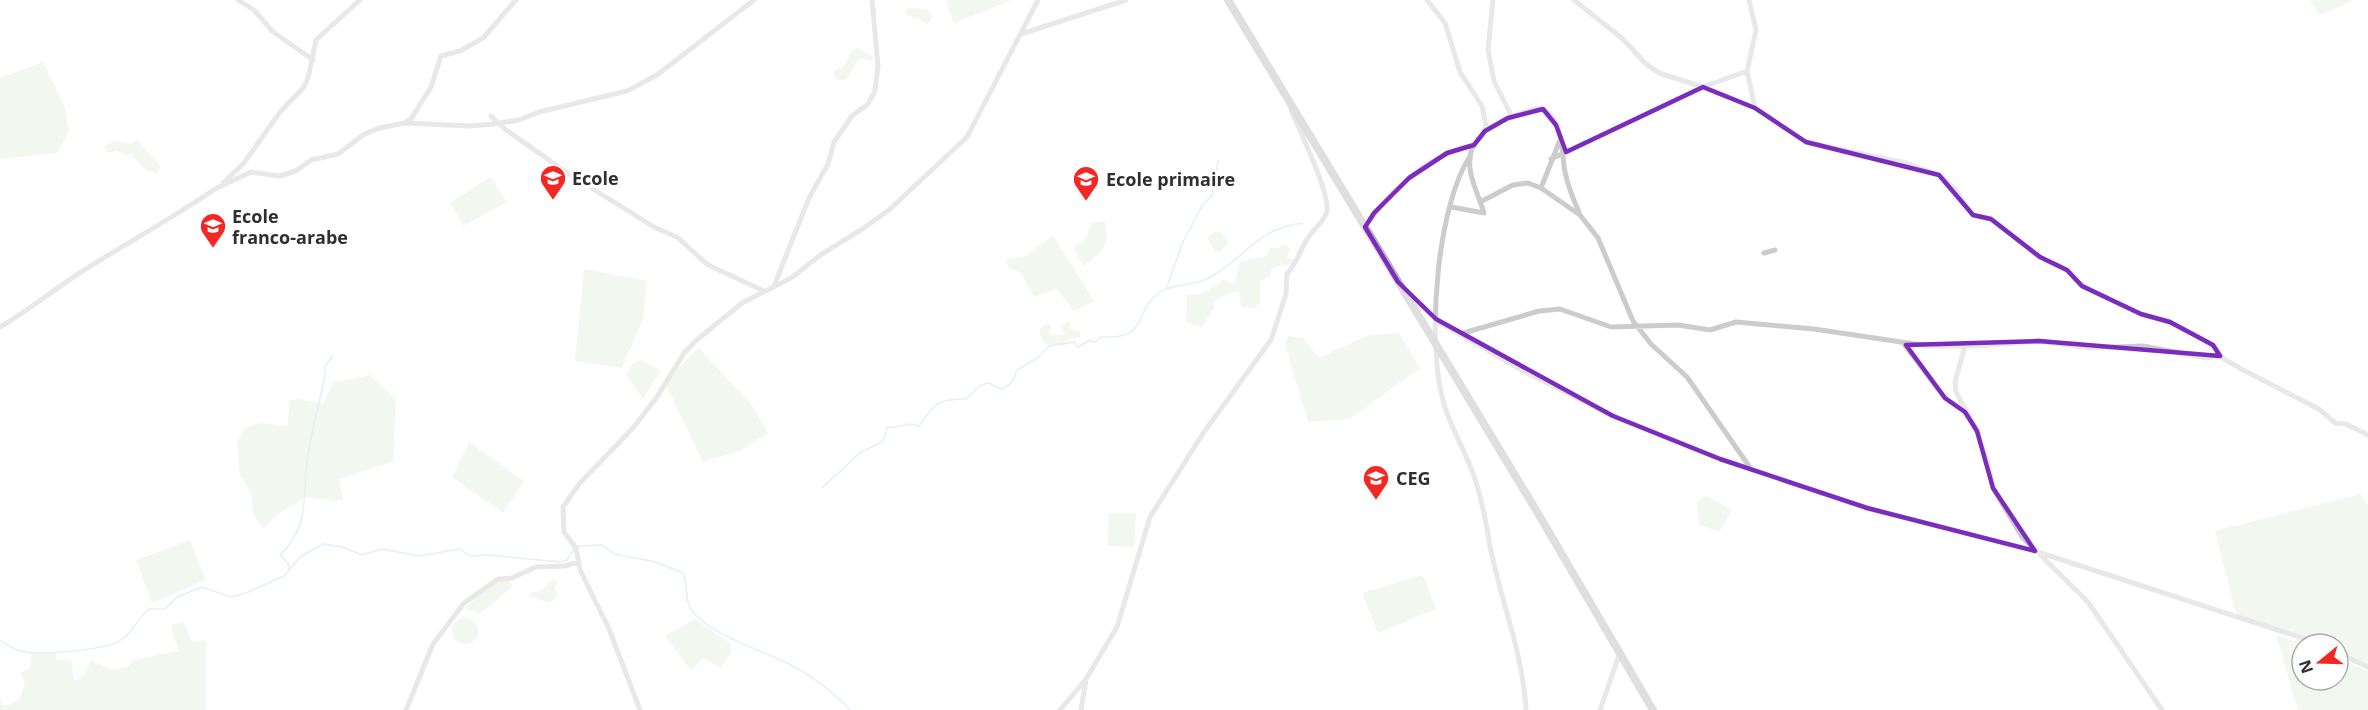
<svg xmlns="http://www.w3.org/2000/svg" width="2368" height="710" viewBox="0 0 2368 710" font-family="'Open Sans',sans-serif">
  <rect width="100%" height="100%" fill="#fff"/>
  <path fill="#e3eddb" d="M946,0H1012L954,23Z
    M2310,0H2355L2319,15Z
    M911,8L927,9L932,16L931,20L926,24L918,18L908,16L905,11Z
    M858,48L874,57L871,61L859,58L847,79L839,81L834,75V71L845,65L852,50Z
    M43,62L64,105L69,131L57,153L0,159V78Z
    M137,140L161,166L157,174L146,170L131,153L126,156L118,151L107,153L104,146L115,141L131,144Z
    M490,177L507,202L463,226L450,203Z
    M1105,221C1109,247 1103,252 1083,266L1073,246L1085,240L1091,223Z
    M1214,232H1221L1229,242L1220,252H1215L1207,238Z
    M1053,235L1094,301L1074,311L1057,289L1034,297L1021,273L1009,268L1006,259L1027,256Z
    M1284,244L1290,248L1287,258L1293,259L1295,263L1293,266L1281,265L1272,269L1270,276L1260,281V303L1255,308L1241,307L1239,291L1224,295L1213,302L1215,306L1202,327L1186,322L1187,295L1201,294L1225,279L1229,283H1235L1240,262L1267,256L1270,248H1278Z
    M584,269L647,281L643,319L622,368L575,361Z
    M1069,321L1071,329L1081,332L1080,337L1066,340V345H1046L1039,333L1041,327L1047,323L1052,327L1048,332L1052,335H1064L1062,324Z
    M1399,333L1420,368L1349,419L1308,422L1285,344L1288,336L1303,338L1319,358L1368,335Z
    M699,348L751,404L768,433L740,451L703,462L664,381Z
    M641,360L661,370L643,399L626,375L633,364Z
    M370,375L396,399L393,462L339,479L343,499L335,501L306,497L275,516L267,526L262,528L253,513L251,492L240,476L237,443L244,428L262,423L287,426L290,401L297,399L324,403L333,383Z
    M469,442L524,481L503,513L452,477Z
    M2361,494L2368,506V667L2338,653V644H2321L2237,617L2215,531Z
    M1705,495L1732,510L1719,532L1699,525L1697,503Z
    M1109,513H1136L1134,547L1108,546Z
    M190,540L206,580L152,603L136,560Z
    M1423,575L1436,609L1378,633L1362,593Z
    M502,576L511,582L512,587L481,613L467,609L468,605C482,595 487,580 502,576Z
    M553,579L559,582L554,587L558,596L549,603L530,597L529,593L542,590Z
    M452 631a13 13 0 1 1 26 0a13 13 0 1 1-26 0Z
    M695,619L730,644L731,652L721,668L703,658L691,671L665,636Z
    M184,622L192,642L206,640V710H0V697L2,705H10L20,697L25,683L20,673L31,667V652L55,653L57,660L71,659L74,681L84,675L91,660L113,670L128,667L134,660L179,651L172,633V625Z
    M2276,635L2304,644L2302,680H2338V658L2368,671V710H2298Z"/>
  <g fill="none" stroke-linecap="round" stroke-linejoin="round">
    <path stroke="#c6dbee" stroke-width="1.5" d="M1166,289L1183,242L1203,204L1212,196L1218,161
      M822,488L860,453L883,441L887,428L912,424L919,426C936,404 935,399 966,399L981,385L988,383L1001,389C1010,385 1015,381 1016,371L1040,356L1049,346L1074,342L1078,347L1089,341L1095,342L1100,337C1152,339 1130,314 1160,292C1173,283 1194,286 1209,278C1247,257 1255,229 1303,223
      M578,546L602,545L614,554L656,562L683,573C689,586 683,599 693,612C713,636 759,649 787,663C808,673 835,693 850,710
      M289,570L288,563L280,555C313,523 301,489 309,449C313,425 320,400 325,376V366L333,356
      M0,640C6,644 13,649 21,651C37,656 108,650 121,640C133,632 138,618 149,609H165L177,597L202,587L231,597L246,593L284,576L301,556L324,544L342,547L362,555L382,549L419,556L460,549L470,556L488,555L561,562L567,560L574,549"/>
    <path stroke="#ccc" stroke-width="5" d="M238,0L254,10L272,31L313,60
      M1427,0L1445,23L1460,72L1482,106L1486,126C1484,134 1477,139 1473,146C1463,169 1478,192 1484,213L1451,207
      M1493,0L1488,50L1494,81L1512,117
      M1574,0L1623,39L1646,64L1659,73L1703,87L1755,108L1806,142L1906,163L1939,175L1955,189L1973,215L1991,219L2040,257L2067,270L2082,286L2141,314L2170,322L2197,336L2213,345L2224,359L2243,370L2319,409L2335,423L2346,424L2368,435
      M1749,0L1756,30L1747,71L1755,108
      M1021,34L1126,0
      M491,116L506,130L569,174L654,227L677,237L708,265L764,291
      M406,122L411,119L431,87L441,56L460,51L483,38L516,0
      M1485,131L1504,119L1537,108C1565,113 1561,152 1565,172C1568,186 1573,199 1579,212
      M1470,156C1437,207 1428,333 1441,392C1447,422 1464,447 1474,476C1482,498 1486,523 1490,546C1501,602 1523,653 1526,710
      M1551,159L1703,87L1747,71
      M223,183L244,163L280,112L303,88L308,78L316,40L360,0
      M1541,188L1560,140
      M213,190L251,172L280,176L296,171L311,160L338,154L363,135L379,128L405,123L470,126L492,124L519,120L539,112L627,91L657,75L754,0
      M1480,202L1513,185L1528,183L1541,188L1580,215L1598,238L1633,321L1651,344L1687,377L1751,469
      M1365,227C1388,191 1431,153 1474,145
      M1764,253L1775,250
      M774,286L809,198L828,164L834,142L852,116L868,104L875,91L878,66L872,0
      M1407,293L1439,322L1525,372L1613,416L1720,459L1867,508L2035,551L2321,644
      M0,327C31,309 58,286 89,267C131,241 174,217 215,189
      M1460,334L1539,311L1560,309L1611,327L1678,325L1710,330L1736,322L1814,329L1928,346H1978L2039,341L2090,348L2143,346L2206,358L2220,356
      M1903,343L1945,398L1961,409
      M1965,346L1955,382L1956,392L1977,431L1988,463L1993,488L2022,537L2088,602L2162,710
      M2338,653L2368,667
      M406,710L433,644L464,603L498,579L512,578L536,567L565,566L578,562
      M640,710L609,629L580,570L576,548L564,532L563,507L579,484L633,428L657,397L684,353L698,339L742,303L791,278L822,254L864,228L889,210L967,137L1038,0
      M1060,710L1086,679
      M1081,710L1086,679L1117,627L1150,517L1204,432L1271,340L1286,294L1287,274C1297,263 1300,250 1308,238C1313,229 1325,221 1327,211C1329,190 1300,132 1291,110
      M1600,710L1619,655"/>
    <path stroke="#b9b9b9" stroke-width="8" d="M1228,0L1536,510L1653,710"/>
  </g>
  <path d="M0 0H2368V710H0ZM1703,87L1755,108L1806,142L1939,175L1973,215L1991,219L2040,257L2067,270L2082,286L2141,314L2170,322L2213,345L2220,356L2039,341L1906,345L1945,398L1965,412L1977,431L1993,488L2035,551L1867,508L1720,459L1613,416L1436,319L1398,282L1365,227L1374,213L1409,178L1447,153L1474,145L1485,131L1508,118L1543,109L1556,125L1566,152Z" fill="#fff" fill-opacity=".55" fill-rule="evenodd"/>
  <path fill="none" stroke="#7b2cbf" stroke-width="4.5" stroke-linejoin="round" d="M1703,87L1755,108L1806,142L1939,175L1973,215L1991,219L2040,257L2067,270L2082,286L2141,314L2170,322L2213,345L2220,356L2039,341L1906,345L1945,398L1965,412L1977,431L1993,488L2035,551L1867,508L1720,459L1613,416L1436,319L1398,282L1365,227L1374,213L1409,178L1447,153L1474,145L1485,131L1508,118L1543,109L1556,125L1566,152Z"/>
  <defs>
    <g id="school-pin" transform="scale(1.35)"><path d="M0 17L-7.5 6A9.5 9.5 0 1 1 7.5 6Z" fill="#f32724" stroke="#fff"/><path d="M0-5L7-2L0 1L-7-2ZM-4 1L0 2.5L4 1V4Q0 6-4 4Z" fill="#fff"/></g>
  </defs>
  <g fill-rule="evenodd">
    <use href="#school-pin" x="553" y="178"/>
    <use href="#school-pin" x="1086" y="179"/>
    <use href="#school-pin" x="213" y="226"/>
    <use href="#school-pin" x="1376" y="478"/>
  </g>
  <g text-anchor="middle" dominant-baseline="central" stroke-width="6" stroke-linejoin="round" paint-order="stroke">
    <g font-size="18" font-weight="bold" fill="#2f2f2f" stroke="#fff" text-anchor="start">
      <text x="572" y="178">Ecole</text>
      <text x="1106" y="179">Ecole primaire</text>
      <text x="232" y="216">Ecole<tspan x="232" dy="21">franco-arabe</tspan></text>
      <text x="1396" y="478">CEG</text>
    </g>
  </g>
  <g transform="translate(2320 662) rotate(251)"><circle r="28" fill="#ffffff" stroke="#acacac" stroke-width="1.5"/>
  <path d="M0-4.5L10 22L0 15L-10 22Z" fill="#f32724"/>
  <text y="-9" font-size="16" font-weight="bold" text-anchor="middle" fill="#2f2f2f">N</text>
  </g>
</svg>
